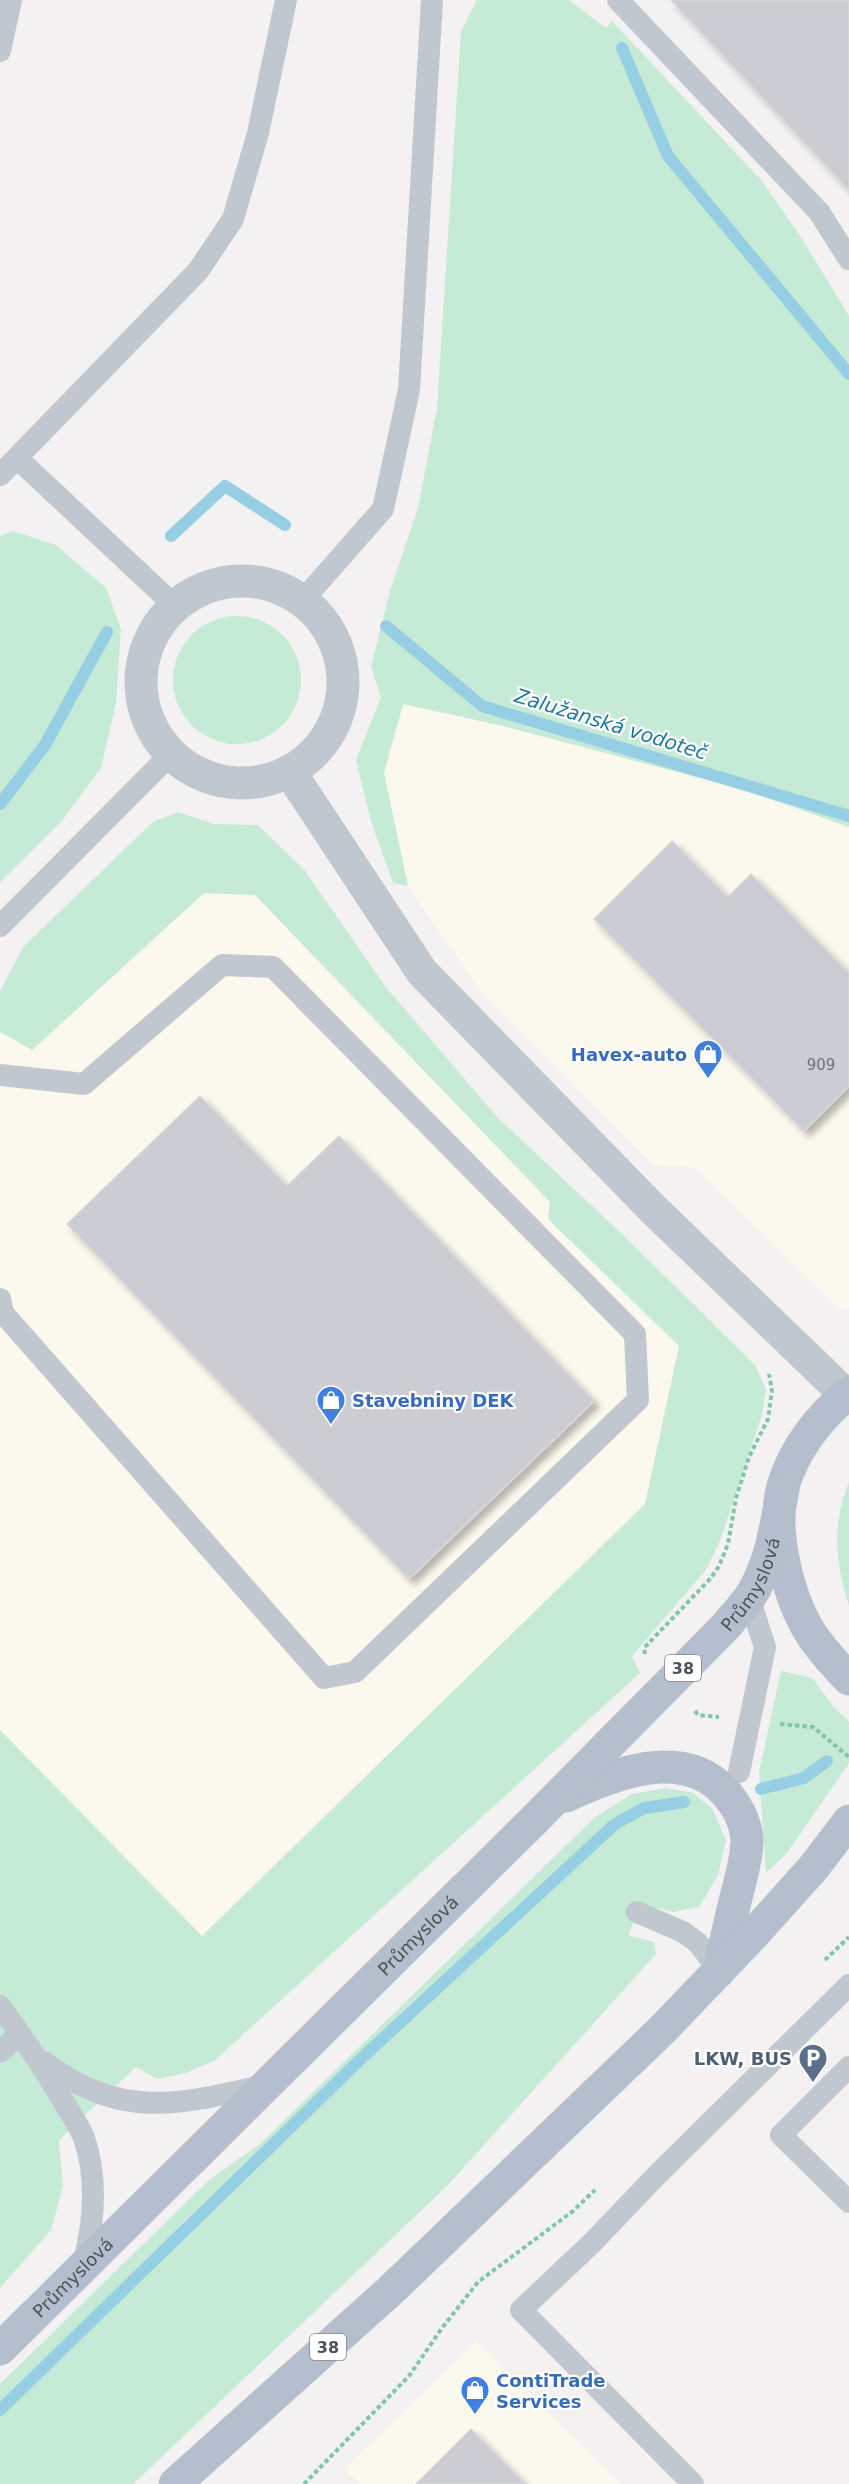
<svg xmlns="http://www.w3.org/2000/svg" width="849" height="2484" viewBox="0 0 849 2484" font-family="'DejaVu Sans',sans-serif">
  <defs>
    <filter id="shadow"><feDropShadow dx="5.5" dy="5.5" stdDeviation="3" flood-color="#0004"/></filter>
  </defs>
  <rect width="100%" height="100%" fill="#f3f1f1"/>
  <path fill="#fbf8ed" d="M403,704L503,726L745,790L849,827V1309H839L695,1168L653,1165L481,992L408,886L384,773Z
    M204,893L255,895L550,1202L548,1219L679,1346L645,1504L202,1936L0,1730V1032L33,1050Z
    M476,2341L621,2484H360L345,2469Z"/>
  <path fill="#c5ebd6" d="M477,0H569L606,28L612,21L762,181L802,239L849,316V827L745,790L503,726L403,704L384,773L408,886L393,883L371,821L356,760L381,697L371,667L390,591L418,508L437,408L461,32Z
    M13,531L56,545L106,588L121,629L116,703L101,768L61,822L0,882V536Z
    M173 680a64 64 0 1 1 128 0a64 64 0 1 1-128 0Z
    M178,812L214,824L258,825L305,871L385,986L498,1118L624,1236L755,1365L766,1389L762,1415L720,1541L706,1570L632,1656L640,1673L215,2060L186,2073L157,2079L136,2067L59,2140L63,2187L51,2230L0,2288V1730L202,1936L645,1504L679,1346L548,1219L550,1202L255,895L204,893L32,1050L0,1032V991L24,946L153,822Z
    M849,1483V1606C836,1566 831,1523 849,1483Z
    M781,1671L812,1678L833,1706L849,1722V1763L787,1853L766,1873L759,1772Z
    M666,1788L693,1793L712,1808L726,1840L718,1875L699,1907L673,1912L642,1904L628,1935L654,1942L656,1954L447,2186L133,2484H0V2384L209,2180L260,2144L595,1817L632,1794Z"/>
  <g fill="none" stroke-linecap="round" stroke-linejoin="round">
    <path stroke="#96cee4" stroke-width="12" d="M622,48L668,156L849,374
      M171,536L225,486L285,525
      M386,626L482,706L849,816
      M0,804L45,745L107,632
      M761,1789L804,1778L827,1761
      M0,2410L365,2055L615,1824L644,1808L684,1802"/>
  </g>
  <path fill="#cbcdd3" stroke="#d6d7db" stroke-width="1.5" filter="url(#shadow)" d="M671,0H849V190Z
    M672,841L728,897L751,874L849,973V1086L804,1131L594,919Z
    M200,1096L287,1186L339,1136L594,1401L409,1579L67,1224Z
    M471,2429L525,2484H416Z"/>
  <g fill="none" stroke-linecap="round" stroke-linejoin="round">
    <path stroke="#80c6a8" stroke-width="4" stroke-dasharray="4.5 3" stroke-linecap="butt" d="M645,1654L644,1648L711,1578L719,1566L728,1544L736,1498L749,1457L768,1419L772,1391L769,1374
      M695,1711L698,1715L719,1717
      M780,1724L813,1727L849,1757
      M825,1960L849,1937
      M304,2484L409,2376L442,2328L478,2282L573,2211L595,2190"/>
    <path stroke="#c1c7ce" stroke-width="22" d="M618,0L819,212L849,259
      M0,51L11,0
      M17,458L175,606
      M0,475L198,271L233,219L258,133L286,0
      M303,600L383,509L409,390L432,0
      M0,926L170,755
      M0,1075L84,1084L222,965L273,967L635,1334L638,1400L355,1672L324,1678L3,1313L0,1299
      M739,1772L765,1647L749,1598
      M637,1912L683,1932L698,1943L719,1971
      M0,2006C24,2039 46,2071 66,2106C72,2116 80,2127 84,2138C98,2179 94,2224 83,2265
      M0,2052L20,2034
      M44,2062C122,2120 178,2105 265,2085
      M849,2067L781,2135L849,2202
      M693,2484L521,2310L592,2243L656,2176L849,1985"/>
    <path stroke="#c1c7ce" stroke-width="33" d="M141 682a101 101 0 1 1 202 0a101 101 0 1 1-202 0Z
      M290,772L422,972L653,1209L846,1395"/>
    <g stroke="#b4becc" stroke-width="33">
      <path d="M849,1393C819,1416 794,1450 783,1486C771,1531 788,1599 813,1637C824,1652 836,1666 849,1679"/>
      <path d="M566,1796C613,1774 682,1746 724,1791C736,1804 746,1822 747,1840C747,1857 742,1874 738,1890C731,1917 725,1944 719,1971"/>
      <path id="s1" d="M0,2349L535,1819L726,1626C734,1616 743,1607 750,1597C771,1564 776,1526 783,1489"/>
      <path d="M175,2484L391,2290L663,2029L753,1935L814,1867L849,1821"/>
    </g>
  </g>
  <defs>
    <g id="shop-pin" transform="scale(1.5)"><path d="M0 17L-7.5 6A9.5 9.5 0 1 1 7.5 6Z" fill="#3f7fe0" stroke="#fff"/><path d="M-5-2.5h2.3a2.7 3.5 0 0 1 5.4 0H5L5.5 6h-11ZM-1.5-2.5h3a1.5 2.3 0 0 0-3 0Z" fill="#fff"/></g>
    <g id="parking-pin" transform="scale(1.5)"><path d="M0 17L-7.5 6A9.5 9.5 0 1 1 7.5 6Z" fill="#5c6f8a" stroke="#fff"/><path d="M-3.5-5.5H1a3.5 3.5 0 0 1 0 7H-1V5.5H-3.5ZM-1-3.4V-.6H.8a1.4 1.4 0 0 0 0-2.8Z" fill="#fff"/></g>
  </defs>
  <g fill-rule="evenodd">
    <use href="#shop-pin" x="708" y="1054"/>
    <use href="#shop-pin" x="331" y="1400"/>
    <use href="#parking-pin" x="813" y="2058"/>
    <use href="#shop-pin" x="475" y="2390"/>
  </g>
  <g text-anchor="middle" dominant-baseline="central" stroke-width="4.5" stroke-linejoin="round" paint-order="stroke">
    <g font-size="15" fill="#6b727a">
      <text x="821" y="1065">909</text>
    </g>
    <g fill="#fff" stroke="#81878e" stroke-width="1.5">
      <rect x="665" y="1655" width="36" height="26" rx="4.5"/>
      <rect x="310" y="2334" width="36" height="26" rx="4.5"/>
    </g>
    <g font-size="16" font-weight="bold" fill="#4b535d">
      <text x="683" y="1668">38</text>
      <text x="328" y="2347">38</text>
    </g>
    <g font-size="18" font-weight="bold" fill="#366cbe" stroke="#fff" text-anchor="start">
      <text x="687" y="1054" text-anchor="end">Havex-auto</text>
      <text x="352" y="1400">Stavebniny DEK</text>
      <text x="496" y="2380">ContiTrade<tspan x="496" dy="21">Services</tspan></text>
    </g>
    <g font-size="18" fill="#4b535d" stroke="#fff">
      <text stroke="none"><textPath href="#s1" startOffset="1074">Průmyslová</textPath></text>
      <text stroke="none"><textPath href="#s1" startOffset="588">Průmyslová</textPath></text>
      <text stroke="none"><textPath href="#s1" startOffset="102">Průmyslová</textPath></text>
    </g>
    <g font-size="18" font-weight="bold" fill="#4e5e75" stroke="#fff" text-anchor="end">
      <text x="792" y="2058">LKW, BUS</text>
    </g>
    <g font-size="20" font-style="italic" fill="#1b7a9f" stroke="#fff">
      <text transform="translate(611 724) rotate(17)">Zalužanská vodoteč</text>
    </g>
  </g>
</svg>
